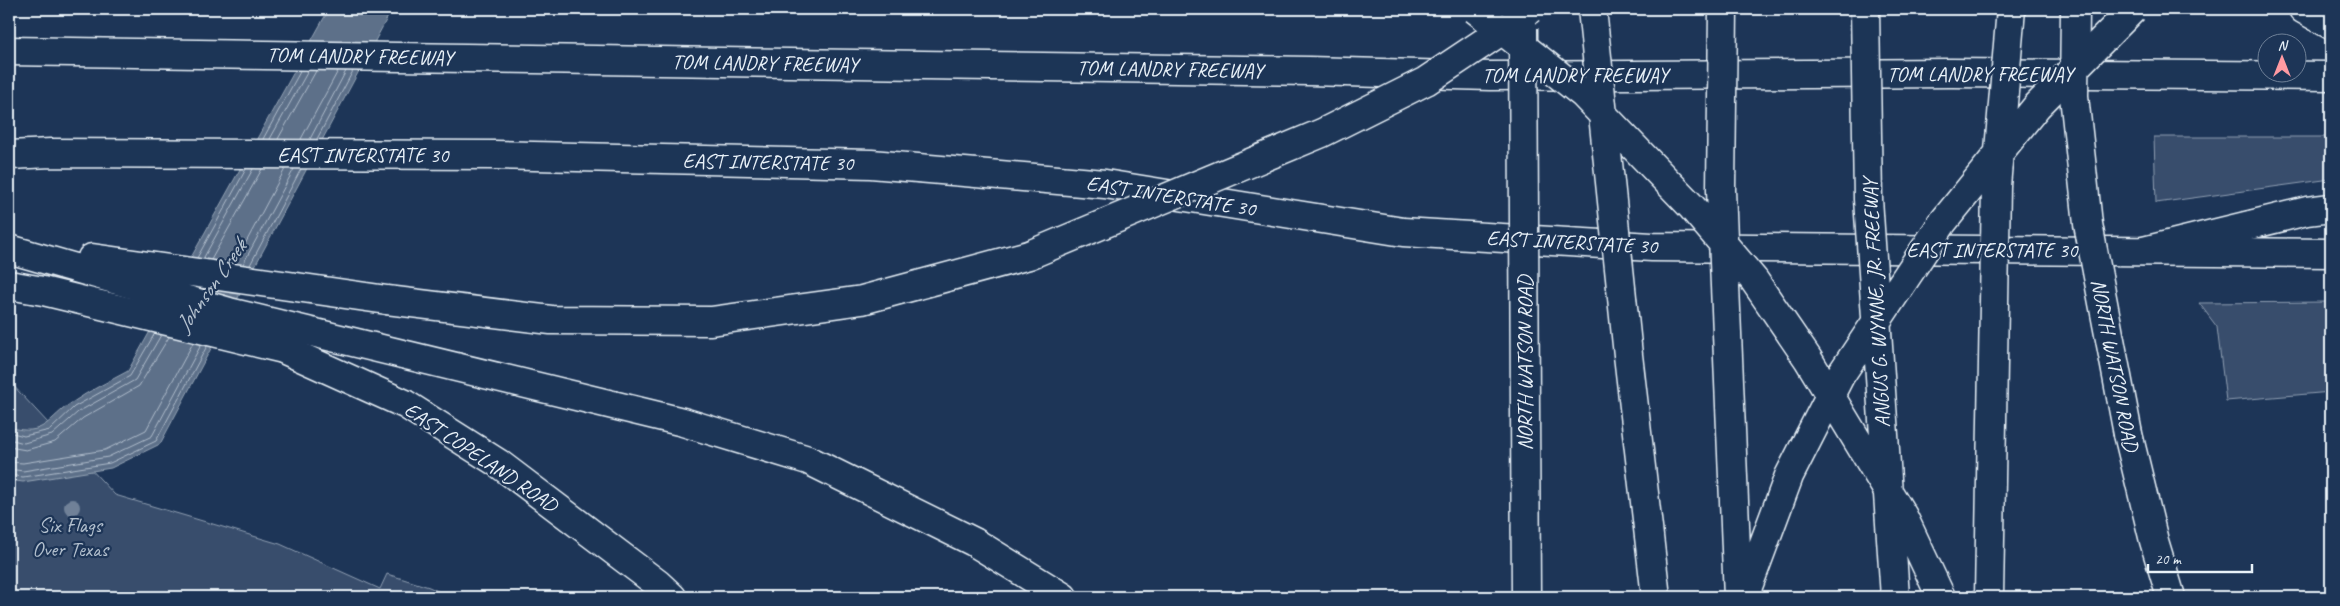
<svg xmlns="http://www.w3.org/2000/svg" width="2340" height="606" viewBox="0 0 2340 606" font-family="Caveat,sans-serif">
  <rect width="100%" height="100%" fill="#1d3557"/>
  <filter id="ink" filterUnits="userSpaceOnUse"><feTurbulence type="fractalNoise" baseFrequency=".02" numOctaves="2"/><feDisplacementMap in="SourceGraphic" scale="10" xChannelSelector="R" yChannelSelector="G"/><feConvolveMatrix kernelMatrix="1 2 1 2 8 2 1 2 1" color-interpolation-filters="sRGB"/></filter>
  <g filter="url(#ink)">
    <path fill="#374d6c" stroke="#909fb2" d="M2154,137H2331V179L2156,203Z
      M2331,302V392L2226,401L2217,327L2199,303Z
      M9,381L115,495L280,544L380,589L387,574L429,587L451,597H9Z"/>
    <path fill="#5d7089" stroke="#95a4b5" d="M329,9H392L160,444L111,468L23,482L9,480V427C46,438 47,418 73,402C90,390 110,381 128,371Z"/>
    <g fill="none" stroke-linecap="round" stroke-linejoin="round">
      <path stroke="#b0bdcc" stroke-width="1" d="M263,139L301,70
        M270,139L308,71
        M278,139L316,71
        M301,139L338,71
        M310,139L346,71
        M317,139L353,71
        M197,258L246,169
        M203,259L253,169
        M211,260L262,169
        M235,263L285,169
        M243,264L294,169
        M250,265L301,169
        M9,432L24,436L50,430L74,407L130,376L155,333
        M9,439L24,443L52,435L78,412L135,380L161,335
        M9,447L26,450L55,442L83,418L139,386L169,337
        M9,462L23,463L105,450L146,430L193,343
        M9,469L23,471L108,457L152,436L201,345
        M9,475L23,477L110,463L156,441L207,346"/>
      <g stroke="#e8f1f8" stroke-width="31">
        <path id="major" d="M9,155L51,153L495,155L871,164L1105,184L1403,232L1652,247L2331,253
          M9,285L43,291L283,349L405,404L498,463L658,584L672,597
          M2128,434L2154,541L2171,597"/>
      </g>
      <g stroke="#e8f1f8" stroke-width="31">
        <path id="highway" d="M2303,9L2331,25
          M9,51L1309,71L1490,76L1951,73L2331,76
          M9,249L229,312L683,422L808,460L974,542L1063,597
          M2143,251L2307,211L2331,208
          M92,258L387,300"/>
      </g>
      <use href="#major" stroke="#1d3557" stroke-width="28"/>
      <use href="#highway" stroke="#1d3557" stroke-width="28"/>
      <g stroke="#e8f1f8" stroke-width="31" stroke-linecap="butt">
        <path id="major-bridge" d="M2075,9L2074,96L2088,224L2128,434
          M1523,28L1526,597"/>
      </g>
      <g stroke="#e8f1f8" stroke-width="31" stroke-linecap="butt">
        <path id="highway-bridge" d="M1475,9L1583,94L1691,206L1754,280L1808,359L1903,516L1941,597
          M1592,9L1628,355L1656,597
          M1723,9L1721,190L1738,597
          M1865,9L1868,199L1895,597
          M387,300L551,320L711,321L862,300L1029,255L1322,133L1426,81L1510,25L1530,9
          M1744,597L1789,476L1840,376L1943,222L2037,106L2133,9
          M1989,597L1996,186L2011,9"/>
      </g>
      <use href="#major-bridge" stroke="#1d3557" stroke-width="28"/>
      <use href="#highway-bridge" stroke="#1d3557" stroke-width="28"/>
    </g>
    <circle fill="#708198" cx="72" cy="507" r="8"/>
  </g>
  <g text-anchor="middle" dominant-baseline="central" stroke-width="4.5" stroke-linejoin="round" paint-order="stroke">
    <g font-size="21" fill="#e8f1f8" stroke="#1d3557">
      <text transform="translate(360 56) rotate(1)">TOM LANDRY FREEWAY</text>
      <text transform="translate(765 63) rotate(1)">TOM LANDRY FREEWAY</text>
      <text transform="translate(1170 69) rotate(1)">TOM LANDRY FREEWAY</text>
      <text x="1980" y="74">TOM LANDRY FREEWAY</text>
      <text x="1575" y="75">TOM LANDRY FREEWAY</text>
      <text x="363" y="155">EAST INTERSTATE 30</text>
      <text transform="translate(768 162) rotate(1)">EAST INTERSTATE 30</text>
      <text transform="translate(1171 196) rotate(9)">EAST INTERSTATE 30</text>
      <text transform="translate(1572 242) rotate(3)">EAST INTERSTATE 30</text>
      <text x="1992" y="250">EAST INTERSTATE 30</text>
      <text transform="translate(1876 303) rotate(-93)">ANGUS G. WYNNE, JR. FREEWAY</text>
      <text transform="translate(1525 363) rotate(-90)">NORTH WATSON ROAD</text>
      <text transform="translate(2115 365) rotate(79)">NORTH WATSON ROAD</text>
      <text transform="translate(481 457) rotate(34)">EAST COPELAND ROAD</text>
    </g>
    <g font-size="21" fill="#b3c0ce" stroke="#1d3557">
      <text x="70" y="525">Six Flags<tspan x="70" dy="24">Over Texas</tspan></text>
    </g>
    <g font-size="22" font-style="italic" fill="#b7c4d1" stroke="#1d3557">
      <text transform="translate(211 286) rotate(-55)">Johnson Creek</text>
    </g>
  </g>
  <rect width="2340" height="606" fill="none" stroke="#1d3557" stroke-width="30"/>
  <rect x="15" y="15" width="2310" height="576" fill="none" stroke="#e8f1f8" stroke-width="2" filter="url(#ink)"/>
  <g transform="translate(2282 58)"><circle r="24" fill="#1d3557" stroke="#6e8097"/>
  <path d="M0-4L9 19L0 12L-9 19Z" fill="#ff9aa2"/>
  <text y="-8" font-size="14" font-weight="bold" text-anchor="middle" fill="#e8f1f8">N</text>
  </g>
  <path d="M2148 564v8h104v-8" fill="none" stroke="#e8f1f8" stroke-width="2.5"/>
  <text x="2155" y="564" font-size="15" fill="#e8f1f8" stroke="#1d3557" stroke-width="4" paint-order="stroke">20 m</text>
</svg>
